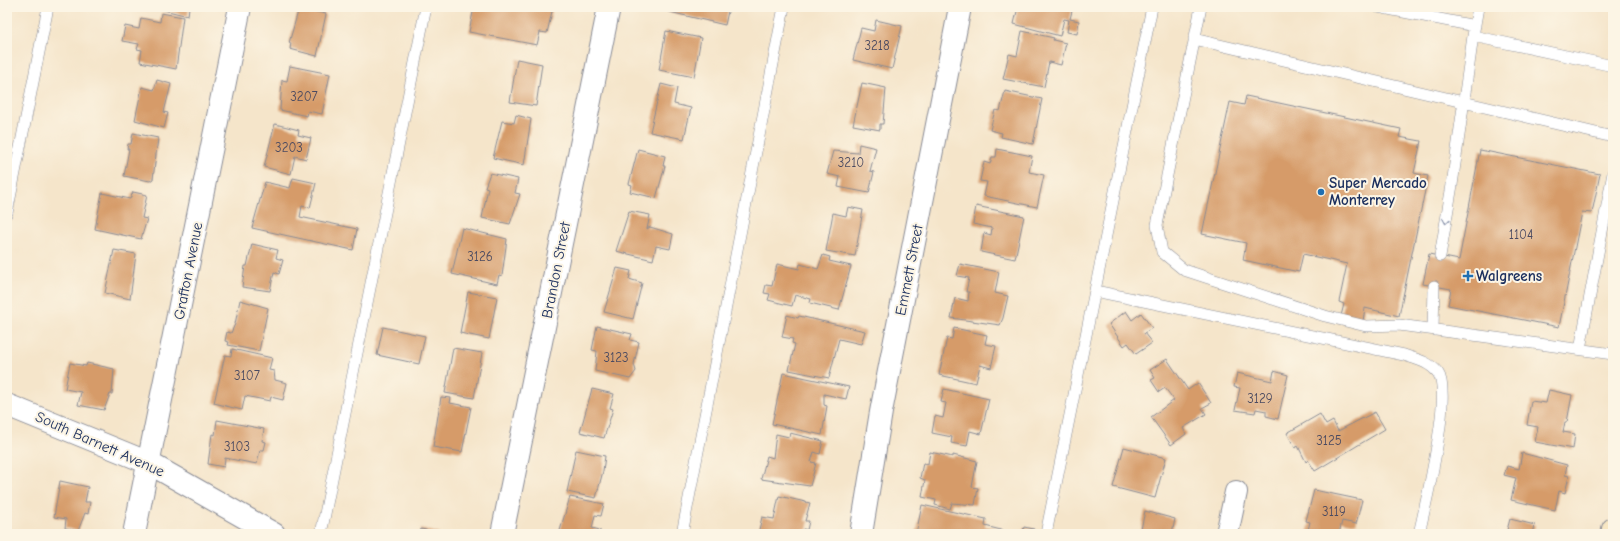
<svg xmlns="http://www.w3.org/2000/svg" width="1620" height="541" font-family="'Comic Neue',sans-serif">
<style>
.building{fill:#d69b69}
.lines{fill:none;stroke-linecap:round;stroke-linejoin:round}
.lane-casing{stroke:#888a94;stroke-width:12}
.street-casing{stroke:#888a94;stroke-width:24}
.secondary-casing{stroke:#888a94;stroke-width:24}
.lane{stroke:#fff;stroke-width:11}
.street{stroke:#fff;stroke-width:22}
.secondary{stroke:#f8e7c3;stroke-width:22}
.oneway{stroke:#8d97ae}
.poi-dot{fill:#1f6fb2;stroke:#fcf5e5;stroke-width:1.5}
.labels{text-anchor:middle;stroke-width:4;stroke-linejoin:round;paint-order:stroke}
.number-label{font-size:13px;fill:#4a4a61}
.poi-label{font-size:15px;font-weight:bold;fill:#1b2f5e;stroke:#fcf5e5;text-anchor:start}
.street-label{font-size:15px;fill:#1b2f5e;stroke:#fcf5e5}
</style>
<rect width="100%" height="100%" fill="#fcf5e5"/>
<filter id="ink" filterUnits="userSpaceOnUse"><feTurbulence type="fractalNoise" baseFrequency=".025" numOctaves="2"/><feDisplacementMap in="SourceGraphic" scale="8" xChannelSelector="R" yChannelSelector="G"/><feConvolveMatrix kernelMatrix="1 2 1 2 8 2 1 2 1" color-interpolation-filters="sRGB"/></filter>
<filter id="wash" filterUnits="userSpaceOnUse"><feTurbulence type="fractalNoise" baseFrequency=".012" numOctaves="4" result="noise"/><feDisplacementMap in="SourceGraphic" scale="16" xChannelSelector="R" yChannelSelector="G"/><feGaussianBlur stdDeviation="0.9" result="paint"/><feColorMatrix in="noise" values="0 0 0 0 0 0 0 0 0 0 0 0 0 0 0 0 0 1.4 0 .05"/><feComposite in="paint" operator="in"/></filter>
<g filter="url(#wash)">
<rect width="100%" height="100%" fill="#f5e5ca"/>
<g id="blocks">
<path class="building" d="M152,7H189L188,16Z
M474,7L489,10V7H553L547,33L540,32L537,45L469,32Z
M661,7H729L725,25L661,10Z
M1018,7H1073L1070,19L1079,21L1077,34L1067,32L1069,20L1064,19L1060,36L1014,24Z
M299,8L326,14L317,56L290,49L291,43H289Z
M161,13L183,17L176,69L140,62L142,50L137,49L139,44L122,41L125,26L139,29L141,18L160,22Z
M876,20L902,26L892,69L853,60L861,28L874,31Z
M666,31L701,38L694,77L659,70Z
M1022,31L1054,38L1053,40L1066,43L1061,65L1049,62L1044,87L1003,79L1009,54L1017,56Z
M517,59L542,64L536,106L510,102Z
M290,66L330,74L322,114L308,111L307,116L280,110L282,80L287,81Z
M157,80L171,84L164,112L168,113L164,128L135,120L142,87L154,90Z
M862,83L886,88L883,124H880V130L853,125Z
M661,84L677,88L674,104L691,108L684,139L650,132Z
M1005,91L1042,99L1033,144L1001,137L1002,133L990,130L995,110L1000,111Z
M1246,96L1401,129L1399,137L1421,141L1414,173L1428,176L1399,316L1365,308L1363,321L1341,316L1344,304L1339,302L1347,264L1303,254L1299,272L1243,260L1246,243L1202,234L1230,102L1244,105Z
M516,115L531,119L524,165L493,158L502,121L514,123Z
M275,124L299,130L298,135L311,138L306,159L295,156L291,174L264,167Z
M133,133L158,138L153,179L150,181L124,176L129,149H127L128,144H131Z
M859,144L876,148L870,171L874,172L869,193L838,187L840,177L827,174L833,151L858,153Z
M638,149L665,156L663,166H665L656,198L630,192L632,185L629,184Z
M997,149L1032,156L1029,172L1044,175L1037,207L984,196L987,182L980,181L984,162L990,164L992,157H996Z
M1480,150L1600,174L1592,213L1582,212L1559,327L1448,305L1451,289L1423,284L1429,254L1459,260Z
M490,173L518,179L515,193L520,194L510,224L482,218L488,188L485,187Z
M293,178L316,183L310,208L302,206L300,217L357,229L353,250L252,228L265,182L290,188Z
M133,192L147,195L142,218L147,219L141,239L95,229L102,193L130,199Z
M976,206L1024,216L1015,259L981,252L984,233L991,235L992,228L973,224Z
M848,207L863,210L855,256L826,251L833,213L846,216Z
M629,211L650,215L647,229L650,227L673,234L670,249L656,246L653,260L616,251Z
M462,228L507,239L502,276L499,275L497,284L452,274Z
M252,244L278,250L276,258L283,260L279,274L274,272L270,291L242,287L245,266H247Z
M114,250L136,254L130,299L105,293Z
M823,255L830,257L829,261L851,266L839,310L810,303L811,299L795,295L792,306L768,300L770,294L764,293L766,285L772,286L777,264L799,269L800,264L818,269Z
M960,264L999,272L995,293L1008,296L1003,318L1000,325L951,318L955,298L968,301L969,292H966L969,278L957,276Z
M617,268L631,271L629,279L642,283L633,319L604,312Z
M468,292L497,297L489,339L460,333Z
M240,300L268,308L259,351L228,345L229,342L225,341L227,332L231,333L235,324Z
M1126,311L1132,320L1141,313L1152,328L1144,333L1152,343L1136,354L1128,343L1124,346L1109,324Z
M787,315L798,318L799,316L865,331L861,344L839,339L829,378L789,370L795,344L792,343L793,339L782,337Z
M597,326L632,334L630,340L639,342L634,364L636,371L630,379L595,371L597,351L592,350Z
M383,327L425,336L419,364L377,355Z
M954,328L987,335L985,344L996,346L991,368L980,365L976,383L939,375L947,338L952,339Z
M453,348L482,353L474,398L445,393Z
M232,349L272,358L269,370L274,371L275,380L287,383L283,400L271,397L270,401L245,396L242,410L214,403L225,355L231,356Z
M1167,359L1188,390L1198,383L1211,403L1202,408L1206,414L1183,428L1186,434L1171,445L1151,417L1174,400L1165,388L1159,392L1151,380L1155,378L1150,370Z
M70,363L86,366L87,363L114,369L112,394H110L104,410L78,405L81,392L65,389Z
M1274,371L1288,375L1278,419L1266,416V411L1256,409L1255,413L1235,410L1240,388L1234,387L1237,373L1272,381Z
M783,373L849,387L846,399L824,394V405L827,406L822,435L772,424Z
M592,389L614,394L610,408L613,409L604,438L580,432Z
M944,389L989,399L981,434L970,431L967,446L951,443L952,437L932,433L935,416L943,418L946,403L941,402Z
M1549,390L1572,395L1567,422H1565L1563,432L1575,434L1573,449L1535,442L1538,427L1527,425L1531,401L1546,403Z
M441,397L451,398L450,403L471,407L462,452L433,447Z
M1375,412L1385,429L1315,471L1308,460L1306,462L1298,446L1295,448L1287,433L1320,414L1326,425L1333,421L1338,431Z
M217,420L264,429L262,441L266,442L264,450H260L257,464L225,458L224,467L208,464L212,434L215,435Z
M790,433L823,441L820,454L814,452L811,462L816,463L810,486L761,479L767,456L773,458L776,434L789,437Z
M1124,447L1166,458L1155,498L1113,487Z
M576,450L605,456L603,471L596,498L567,492Z
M930,452L953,457V455L977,461L972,487L978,488L975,505L952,503L950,509L935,505L936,500L922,497L925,480L920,478L923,463L928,464Z
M1522,453L1567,465L1565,475L1569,476L1565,493L1559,491L1555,510L1511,500L1516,478L1504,475L1507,466L1519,469Z
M60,481L88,487L85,502H90L88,514L85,513L78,531L65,528L66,519L54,517Z
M1314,490L1362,500L1356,524L1342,521L1339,534H1307L1310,522L1306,521Z
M779,496L810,503L805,521H809L807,530L803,529L802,534H758L762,517L774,519Z
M570,497L604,504L601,516L595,515L592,528L600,530V534H559Z
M922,505L986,519L985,526L1017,534H916Z
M1145,511L1175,519L1172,533L1140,534Z
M1510,519L1535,525L1533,534H1506Z
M1024,527L1034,529L1033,534H1022Z
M421,529L439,533V534H420Z"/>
</g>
</g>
<g filter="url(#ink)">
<use href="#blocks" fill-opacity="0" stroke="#888a94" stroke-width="1"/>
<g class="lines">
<defs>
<path id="lane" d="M1201,7L1157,225L1162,252L1184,270L1325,316L1366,326L1399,325L1613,354
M1378,7L1475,26
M1478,7L1473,36L1613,66
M1194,39L1613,137
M7,213L48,7
M1440,256L1452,185L1473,36
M1095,291L1404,355C1416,359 1430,362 1438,373C1453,393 1425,506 1419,534
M1433,329L1434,286
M1580,349L1613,173
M321,534L426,7
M682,534L784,7
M1046,534L1152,7"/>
<path id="street" d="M7,405L149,463L274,534
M134,534L240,7
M502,534L609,7
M861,534L881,412L960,7
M1227,534L1236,492"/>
<path id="secondary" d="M1612,534L1613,529"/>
</defs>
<use href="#lane" class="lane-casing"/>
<use href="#street" class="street-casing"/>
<use href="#secondary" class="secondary-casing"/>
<use href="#lane" class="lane"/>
<use href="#street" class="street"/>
<use href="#secondary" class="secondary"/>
</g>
<defs><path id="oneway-chevron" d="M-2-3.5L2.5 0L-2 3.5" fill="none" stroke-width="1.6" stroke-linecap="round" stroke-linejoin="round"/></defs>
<use class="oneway" href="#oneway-chevron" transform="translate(1446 221) rotate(99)"/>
</g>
<g class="poi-dot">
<circle cx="1321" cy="192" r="4"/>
<path d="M1466 270h4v4h4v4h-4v4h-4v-4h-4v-4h4z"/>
</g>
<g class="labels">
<g class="number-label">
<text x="877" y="50">3218</text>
<text x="304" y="101">3207</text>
<text x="289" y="152">3203</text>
<text x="851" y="167">3210</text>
<text x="1521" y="239">1104</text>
<text x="480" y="261">3126</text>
<text x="616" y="362">3123</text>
<text x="247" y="380">3107</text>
<text x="1260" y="403">3129</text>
<text x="1329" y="445">3125</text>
<text x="237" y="451">3103</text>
<text x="1334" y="516">3119</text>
</g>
<g class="poi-label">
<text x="1329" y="188">Super Mercado<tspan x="1329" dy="17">Monterrey</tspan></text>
<text x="1476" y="281">Walgreens</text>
</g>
<g class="street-label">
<text transform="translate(556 270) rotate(-79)" y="5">Brandon Street</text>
<text transform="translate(909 270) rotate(-79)" y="5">Emmett Street</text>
<text transform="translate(188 271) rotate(-79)" y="5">Grafton Avenue</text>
<text transform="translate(100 444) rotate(24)" y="5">South Barnett Avenue</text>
</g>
</g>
<rect width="1620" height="541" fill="none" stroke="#fcf5e5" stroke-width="24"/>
</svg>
